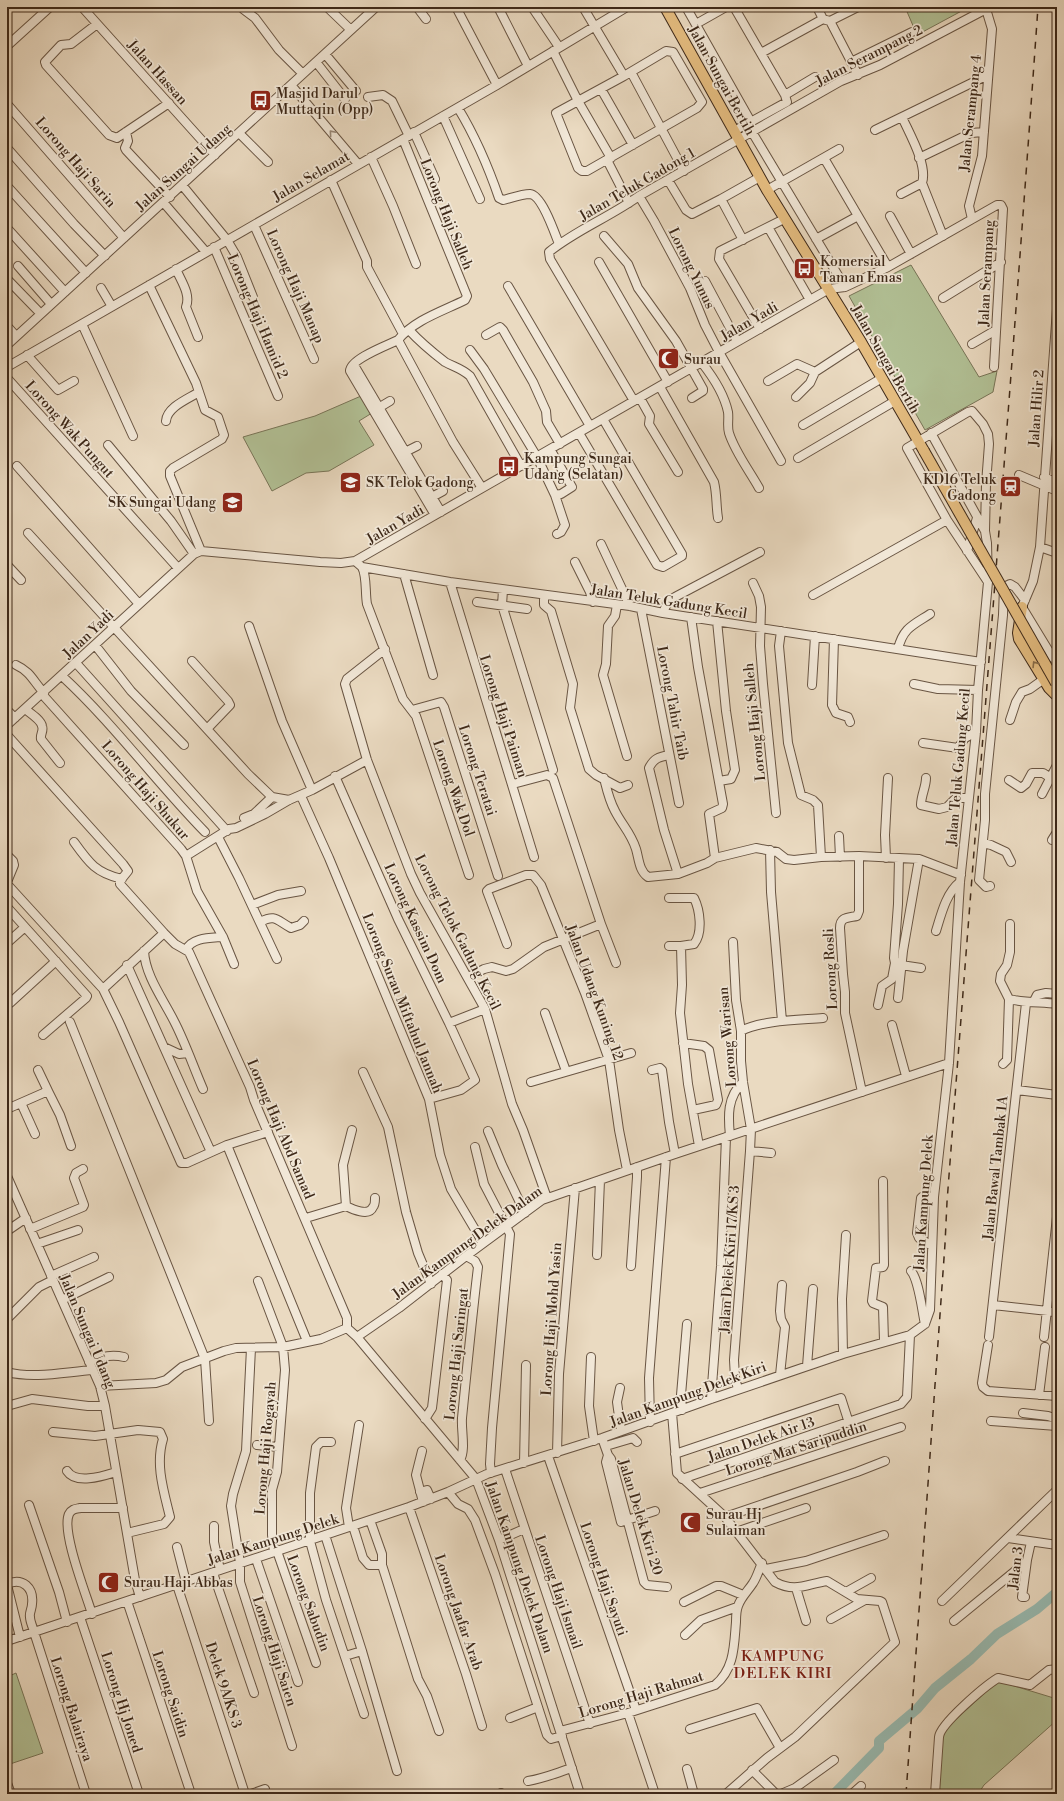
<svg xmlns="http://www.w3.org/2000/svg" width="1064" height="1801" font-family="'Libre Bodoni',serif">
<style>
.green{fill:#b2c196;stroke:#787558}
.lines{fill:none;stroke-linecap:round;stroke-linejoin:round}
.river{stroke:#98bbb2;stroke-width:10}
.minor-casing{stroke:#695543;stroke-width:10}
.major-casing{stroke:#3e2919;stroke-width:12}
.minor{stroke:#f1e7d7;stroke-width:8}
.major{stroke:#e5bd80;stroke-width:10}
.rail{stroke:#3e2919;stroke-width:1.5;stroke-dasharray:7 7;stroke-linecap:butt}
.major-bridge-casing{stroke:#3e2919;stroke-width:12;stroke-linecap:butt}
.major-bridge{stroke:#e5bd80;stroke-width:10}
.oneway{stroke:#988878}
.oneway2{stroke:#896c47}
.labels{text-anchor:middle;stroke-width:3.5;stroke-linejoin:round;paint-order:stroke}
.street-label{font-size:14px;fill:#3e2919;stroke:#f1e7d7}
.poi-label{font-size:14px;fill:#3e2919;stroke:#f1e7d7;text-anchor:start}
.neighbourhood-label{font-size:15px;letter-spacing:1px;fill:#7a1f14;stroke:#f1e7d7}
</style>
<rect width="100%" height="100%" fill="#eadac1"/>
<filter id="stains"><feTurbulence type="fractalNoise" baseFrequency=".005" numOctaves="4"/><feColorMatrix values="0 0 0 0 .2 0 0 0 0 .09 0 0 0 0 .02 0 0 0 .5 -.17"/></filter>
<radialGradient id="worn" r=".72"><stop offset=".6" stop-color="#630" stop-opacity="0"/><stop offset="1" stop-color="#630" stop-opacity=".3"/></radialGradient>
<path class="green" d="M905,7H969L917,35Z
M911,265L979,377L997,371L993,392L925,430L849,296Z
M361,396L372,413L359,421L374,445L329,471L306,473L272,491L243,437L315,416Z
M16,1673L43,1753L7,1765V1677Z
M998,1681L1057,1699V1720L984,1785L978,1794H938L942,1732Z"/>
<g class="lines">
<path class="river" d="M834,1794L879,1748V1741L917,1709L935,1688L971,1659L997,1634L1037,1609L1057,1592"/>
<defs>
<path id="minor" d="M82,7L215,155
M327,7L351,30
M417,7L426,19
M456,7L497,85
M498,7L528,66
M532,7L559,47
M583,7L624,76
M686,7L751,122
M817,7L823,19
M243,9L255,18L279,50L303,74
M826,20L830,21L858,7
M830,21L858,75
M97,24L71,44L61,45L45,62L46,65L109,135L117,138L169,103
M696,24L726,7
M7,46L50,7
M553,51L578,101L611,158
M666,51L673,52L702,102L697,108L587,171H582L578,168L556,113L624,76Z
M761,53L823,19
M325,54L356,91
M316,62L345,99
M851,62L912,32
M631,72L684,171
M291,85L358,164
M601,89L633,145
M785,95L815,77
M368,97L383,95L392,101L409,136
M7,104L124,238
M458,108C475,136 488,166 499,198L503,200C511,198 522,194 530,194C542,195 555,234 559,244
M443,116L480,199
M902,117C909,133 928,165 922,183L943,236
M875,130L988,75
M734,131L787,102L785,95L734,7
M126,132L128,141L125,148L126,150L170,197
M414,132L435,179
M752,132L845,287
M239,133L268,162
M403,139L467,296L465,300C443,311 414,320 398,340L453,442L482,488
M7,148L74,224L105,256
M371,157L393,206L416,264
M824,158L888,267
M919,158L971,133L984,132
M607,160L629,203
M331,180L367,261V267L403,334
M668,180L686,210L692,214L721,199L760,177
M182,185L227,240L237,257L253,297
M7,186L86,273
M767,190L839,149
M901,194L922,183
M639,196L654,221L690,288L705,325L719,352L781,461
M721,199L743,240
M163,202L206,252
M890,216L911,254
M972,219L969,206L982,156L992,29L986,9
M254,225L314,359
M768,227L810,300
M7,228L65,292
M604,236L628,264L638,288L676,341L703,389V391L692,398
M816,239L858,216
M214,247L278,396
M599,262L668,382
M18,266L51,304
M176,269C181,281 191,294 186,307L198,337
M7,279L41,314
M705,281L737,341
M149,285L196,383L205,410L218,417L224,435L222,439L173,468L170,471V476L201,551
M508,286L590,426
M101,288L111,305
M943,298L1001,262
M1057,309L1040,547L1033,581L1022,607L1053,658L1057,659
M82,324L133,436
M7,326L16,336
M760,329L719,259L720,251L784,219
M409,330C420,342 432,352 445,362C454,367 461,368 470,376L521,466
M486,335L500,327L503,330L533,382L546,411L547,422L560,444
M398,340C388,345 350,359 350,371L435,515
M972,344L996,330
M7,345L376,7
M470,350L484,369L537,457L555,495L561,494L572,487L550,449
M27,355L58,390L74,381
M702,363C713,377 724,393 728,412C729,419 727,427 729,433C735,452 749,470 759,488
M354,365L441,512
M7,367L497,85L627,7
M7,378L178,568
M768,381L797,364L815,372
M660,387L714,482C717,494 716,506 718,518
M796,397L810,383L815,372L861,342
M640,398L650,416L649,424L678,472
M634,401L550,259L549,252C576,230 610,217 639,196L841,81L880,65L990,7
M380,407L390,401
M166,421C167,407 188,399 199,392
M803,425L882,378
M579,433L657,565L663,567L682,556V554L603,419
M108,445L171,521L194,554
M405,452L417,446
M798,458L895,401
M17,466L139,604
M1019,475L1057,491
M1044,477L1057,483
M555,495L565,525L561,532L557,534
M432,497L443,491
M985,531L986,484L989,444L988,434L983,424L972,411L968,412L907,448L947,520L988,582
M28,533L248,774L272,797L289,800
M601,544L630,606
M1040,547L1057,553
M967,551L977,518
M355,561L362,567L450,582L630,606L663,613L981,662
M575,562L590,592L593,602
M7,565L21,580
M362,567C367,576 365,593 367,604L403,699L416,716L469,875
M404,574L433,675
M450,582L534,857
M753,583L759,596L761,607L760,646L763,684L776,813
M503,590L502,605L553,770
M544,595V605L551,611L573,684L570,708L589,769L596,775L620,788L628,785
M813,595L947,520
M477,602L527,609
M617,605L615,616L608,626L606,664L603,675L627,756
M641,609L679,803
M663,613L668,601L675,597L760,552
M691,617L698,667L723,804L722,808L709,814L715,858
M717,621L726,711L735,770L731,779L719,781
M249,626L282,721L312,790
M781,631L779,646L788,743L801,795L813,800L818,805L821,857
M834,639L832,705L836,713L848,717L850,722
M95,645L131,691L184,745
M385,649L347,679L345,684L367,760L411,874L420,893L485,1009L512,1104L523,1130L547,1198
M898,649C903,628 913,625 930,614
M192,661L228,701L230,705L207,729
M76,663L227,831
M16,665C31,672 33,681 44,693
M62,676C114,724 156,782 205,832
M914,684L938,689L978,690
M812,685L815,636
M42,694L181,849L186,856L197,891L223,937L234,964
M25,709C30,713 41,720 42,726C44,731 40,734 41,739L60,763
M7,710L15,718
M412,710L441,702L444,707L498,876
M1010,720L1016,702L1022,692L1030,689L1044,679
M7,725L194,554L201,551L320,562L341,563L355,561L829,289L845,287L888,267L997,205H1001L1003,209L994,367
M7,735L123,864L128,871L120,881V884L164,933L175,944L189,952L250,1087L254,1100L347,1318V1328
M923,743L958,748L965,738L976,732
M669,755C659,757 654,758 649,768L664,830L678,874
M335,776L398,919L449,1023L475,1080L461,1090L429,1099
M604,778C607,790 609,800 615,811C622,825 631,833 636,849C639,859 639,871 648,877L678,874L707,863L715,858L756,848L777,852L786,859L794,860L821,857L859,856L919,859L961,875
M926,778C926,787 921,795 921,805L939,809L947,807L956,798H968
M1009,780L1021,788L1026,784L1032,773H1043L1051,778
M1042,794L1057,765
M301,796L329,858L429,1099L440,1155L451,1189L483,1243
M244,818L254,814L272,797
M839,836L840,857
M218,837L239,878L277,959
M1052,840L1057,832
M74,842C89,863 96,873 122,879
M983,843L991,845L1006,852L1011,862
M770,850L771,892L782,1021
M7,855L13,861L14,865L7,882
M186,856L229,829L236,828L265,814L289,800L312,790L367,760
M859,856V911L857,916C847,918 840,917 840,928L843,974L845,992V1013L862,1092
M886,858L885,835L888,778
M7,884L103,989L119,1022L181,1163H187L227,1145L268,1132
M990,886L986,887L979,880L985,820V794L1003,615L1004,587L1010,584L1015,587L1025,600
M669,898H694C700,910 703,933 694,944L681,946L682,985L680,1013L688,1084L699,1146
M252,905L278,895L301,891
M7,907L87,996L86,998L43,1035
M260,922C276,914 276,920 291,928L300,925L304,921
M601,924L616,963
M936,931C941,915 946,893 960,882
M733,942L736,1000L741,1031V1061L743,1082L751,1129L750,1151
M7,943L25,927
M507,944L487,891L489,889L526,875H533L541,885L585,993L609,1060L619,1130L627,1170
M669,946H681
M186,950C192,937 211,938 223,937
M144,951C145,975 163,999 174,1021C185,1042 193,1066 203,1089
M127,965L211,1152
M901,965L921,968
M468,977L484,969L492,967L506,971L513,969L544,947L601,924L553,778L547,775L513,784
M103,989L164,933
M898,998L903,951L919,859
M1009,999C1025,1003 1040,1002 1057,1004
M1034,1001L1037,995L1046,993L1057,994
M10,1003L56,961
M878,1005L882,986L892,979L895,963L894,958L898,904L899,858
M545,1013L566,1071
M70,1022L205,1359L209,1421
M449,1023L485,1009
M892,1025L906,1076
M741,1031C762,1020 800,1020 823,1018
M683,1043L704,1046L709,1050L718,1100L716,1105L693,1110
M164,1047L179,1054L188,1053
M1003,1064L1007,1060L1009,999L1000,981L1001,974L1007,965L1010,952V924
M38,1070L48,1091
M652,1070L660,1068L662,1070L669,1122L675,1154
M363,1072L388,1127L406,1212L418,1253L431,1284
M531,1082L631,1053
M1017,1090L1057,1095
M21,1103L35,1134
M7,1109L48,1091L60,1115L71,1146
M488,1131L502,1165L525,1213
M730,1136C728,1116 727,1097 743,1082
M227,1145L307,1341
M475,1147L484,1184L510,1234L492,1428L490,1464L491,1473
M7,1176L100,1386L105,1406L135,1580L140,1597
M883,1181L884,1265L883,1267L876,1268L872,1301L873,1303L883,1307L884,1341
M346,1206C352,1209 369,1217 373,1207C375,1205 375,1200 375,1198
M306,1218L346,1206L343,1165L352,1130
M30,1229L83,1207L84,1205L74,1178L76,1173L83,1169
M7,1231L26,1218
M37,1244L78,1230
M932,1246L919,1238L917,1233L921,1198L922,1197H934
M597,1255L600,1180
M631,1266L637,1177V1167
M911,1271C919,1280 922,1311 925,1324
M51,1276L94,1257
M258,1281L283,1347L285,1370L277,1472L272,1490V1535L274,1552
M62,1300L109,1277
M993,1305L1057,1312
M7,1319L39,1287L53,1280
M347,1328L357,1337L476,1479L499,1540L580,1794
M357,1337L399,1308L466,1256L542,1200L675,1154L949,1063
M989,1337L1026,1003
M1044,1337L1057,1217
M988,1345L982,1383L983,1387L988,1391L1057,1396
M251,1348L246,1451L233,1494L231,1506L240,1563V1582L292,1746
M843,1354L842,1299L846,1235
M591,1357L589,1406L594,1441
M89,1362C101,1356 111,1354 124,1357
M807,1366L813,1289
M7,1372C34,1379 65,1372 93,1370
M780,1375L785,1327L781,1319L780,1311L782,1285
M100,1386L156,1383L166,1380L182,1367L224,1351L236,1348L283,1347L321,1339L347,1328
M620,1388L617,1402L621,1431
M738,1389L735,1378L734,1360L750,1151L771,1153
M1039,1395L1045,1347
M711,1399L721,1266L726,1137
M7,1406L32,1399L88,1406H105
M682,1410L681,1395L687,1324
M672,1413L677,1473L725,1517L775,1582C795,1593 807,1584 827,1581L857,1599L880,1601L882,1602L895,1642L795,1737L767,1758L726,1794
M1023,1413L1048,1416L1057,1419
M425,1419L432,1408L447,1280L442,1274
M991,1421L1057,1426
M650,1422L649,1378L666,1157
M53,1432L95,1436L138,1430L160,1432L163,1439C155,1465 164,1492 170,1517L164,1524L127,1533
M602,1438L608,1455L611,1459L644,1582L647,1585L667,1587
M331,1442H321L316,1447L310,1493V1541L326,1600L364,1714
M257,1445L278,1447
M606,1446L633,1438L637,1442
M422,1451L416,1475L423,1502
M557,1453L559,1374L575,1188
M675,1454L841,1398L849,1423
M608,1455L606,1462L621,1522L655,1511
M548,1456L636,1710
M460,1460C466,1449 461,1431 462,1418C467,1368 472,1317 478,1267L475,1261L466,1256
M524,1463L526,1365
M505,1469L590,1724
M67,1471C76,1485 103,1476 116,1472
M682,1479L901,1404L907,1397L910,1335
M420,1492L427,1490L431,1499
M448,1492L458,1504L468,1509L475,1520L495,1574L547,1735L551,1739L562,1736
M700,1493L901,1427
M29,1505L59,1592L67,1622
M409,1507L466,1674L482,1726
M725,1517L857,1472L885,1461
M370,1520L382,1554V1565L418,1679L427,1696L439,1731
M214,1526V1542L220,1570
M353,1526L363,1558L369,1565H382
M349,1527L346,1508L359,1425
M736,1532L806,1508
M325,1535L362,1651L397,1771
M1008,1538L1057,1545
M499,1540L524,1529
M177,1547L186,1582
M277,1551L316,1663
M256,1559L298,1682
M766,1569L806,1561L884,1535
M213,1573L254,1693
M7,1584C23,1577 34,1588 32,1604C32,1609 29,1613 30,1617C30,1622 33,1627 34,1632L86,1794
M7,1585L20,1637
M177,1585L245,1794
M796,1588L806,1621
M846,1592L871,1578
M1025,1597H1022L1027,1560L1031,1542
M127,1601L191,1794
M942,1601L1057,1490
M684,1602L716,1586H721L743,1595
M92,1614C86,1594 61,1531 69,1514C72,1509 75,1509 80,1508H123
M80,1617L139,1794
M831,1619L865,1600
M954,1621L1026,1562
M685,1635L701,1620L737,1607
M7,1641L409,1507L448,1492L487,1474L602,1438L711,1399L843,1354L910,1335L925,1324L930,1310L934,1197L949,1063L960,882L976,732L978,690L988,582L987,543L985,531L931,433
M345,1656L362,1651
M628,1713L655,1794
M510,1718L538,1707
M690,1729L757,1708L780,1748
M560,1731L628,1713L715,1685C735,1669 734,1644 736,1622C736,1617 736,1611 738,1606C741,1597 748,1591 753,1583C757,1577 759,1569 762,1563
M687,1769L694,1794
M752,1770L776,1794
M528,1781C545,1778 556,1773 572,1768
M7,1783L11,1794
M501,1793V1794
M251,1794L265,1789
M781,1794L795,1788L834,1760
M852,1794L861,1786
M935,1794L939,1737C940,1724 985,1686 998,1678L1030,1685L1049,1670L1057,1669"/>
<path id="major" d="M665,7L767,190L861,342L924,451
M1022,607L1018,633L1019,639L1049,688L1057,696"/>
</defs>
<use href="#minor" class="minor-casing"/>
<use href="#major" class="major-casing"/>
<use href="#minor" class="minor"/>
<use href="#major" class="major"/>
<path class="rail" d="M906,1794L945,1244L947,1202C977,804 1010,406 1038,7"/>
<defs>
<path id="major-bridge" d="M924,451L1056,683"/>
</defs>
<use href="#major-bridge" class="major-bridge-casing"/>
<use href="#major-bridge" class="major-bridge"/>
</g>
<defs><path id="oneway-chevron" d="M-2-3.5L2.5 0L-2 3.5" fill="none" stroke-width="1.6" stroke-linecap="round" stroke-linejoin="round"/></defs>
<use class="oneway" href="#oneway-chevron" transform="translate(332 133) rotate(-131)"/>
<use class="oneway2" href="#oneway-chevron" transform="translate(1035 664) rotate(-122)"/>
<defs>
<symbol id="bus-square" viewBox="-11 -11 22 22"><rect x="-9" y="-9" width="18" height="18" rx="4" fill="#8f2418" stroke="#f1e7d7"/><path d="M-5-6H5V4H4V6H2V4H-2V6H-4V4H-5ZM-3.5-4V0h7V-4ZM-3.5 1.2v1.5H-2V1.2ZM2 1.2v1.5H3.5V1.2Z" fill="#fff"/></symbol>
<symbol id="mosque-square" viewBox="-11 -11 22 22"><rect x="-9" y="-9" width="18" height="18" rx="4" fill="#8f2418" stroke="#f1e7d7"/><path d="M3.5-4.9A6 6 0 1 0 3.5 4.9A5 5 0 1 1 3.5-4.9Z" fill="#fff"/></symbol>
<symbol id="school-square" viewBox="-11 -11 22 22"><rect x="-9" y="-9" width="18" height="18" rx="4" fill="#8f2418" stroke="#f1e7d7"/><path d="M0-5L7-2L0 1L-7-2ZM-4 1L0 2.5L4 1V4Q0 6-4 4Z" fill="#fff"/></symbol>
<symbol id="station-square" viewBox="-11 -11 22 22"><rect x="-9" y="-9" width="18" height="18" rx="4" fill="#8f2418" stroke="#f1e7d7"/><path d="M-3-6H3Q5-6 5-4V2Q5 4 3 4L4.5 6H3L1.5 4h-3L-3 6H-4.5L-3 4Q-5 4-5 2V-4Q-5-6-3-6ZM-3.5-4v3h7v-3ZM-3.5 1v1.5H-2V1ZM2 1v1.5H3.5V1Z" fill="#fff"/></symbol>
</defs>
<g fill-rule="evenodd">
<use href="#bus-square" x="248" y="88" width="25" height="25"/>
<use href="#bus-square" x="792" y="256" width="25" height="25"/>
<use href="#mosque-square" x="656" y="346" width="25" height="25"/>
<use href="#bus-square" x="496" y="454" width="25" height="25"/>
<use href="#school-square" x="338" y="470" width="25" height="25"/>
<use href="#station-square" x="998" y="474" width="25" height="25"/>
<use href="#school-square" x="220" y="490" width="25" height="25"/>
<use href="#mosque-square" x="678" y="1510" width="25" height="25"/>
<use href="#mosque-square" x="96" y="1570" width="25" height="25"/>
</g>
<g class="labels">
<g class="street-label">
<text transform="translate(869 55) rotate(-27)" y="5">Jalan Serampang 2</text>
<text transform="translate(158 72) rotate(48)" y="5">Jalan Hassan</text>
<text transform="translate(722 80) rotate(61)" y="5">Jalan Sungai Bertih</text>
<text transform="translate(970 113) rotate(-84)" y="5">Jalan Serampang 4</text>
<text transform="translate(76 162) rotate(49)" y="5">Lorong Haji Sarin</text>
<text transform="translate(183 167) rotate(-42)" y="5">Jalan Sungai Udang</text>
<text transform="translate(311 176) rotate(-30)" y="5">Jalan Selamat</text>
<text transform="translate(637 184) rotate(-30)" y="5">Jalan Teluk Gadong 1</text>
<text transform="translate(447 214) rotate(68)" y="5">Lorong Haji Salleh</text>
<text transform="translate(692 268) rotate(64)" y="5">Lorong Yunus</text>
<text transform="translate(986 273) rotate(-87)" y="5">Jalan Serampang</text>
<text transform="translate(296 286) rotate(66)" y="5">Lorong Haji Manap</text>
<text transform="translate(258 316) rotate(67)" y="5">Lorong Haji Hamid 2</text>
<text transform="translate(749 321) rotate(-30)" y="5">Jalan Yadi</text>
<text transform="translate(886 359) rotate(60)" y="5">Jalan Sungai Bertih</text>
<text transform="translate(1036 408) rotate(-86)" y="5">Jalan Hilir 2</text>
<text transform="translate(70 429) rotate(48)" y="5">Lorong Wak Pungut</text>
<text transform="translate(395 524) rotate(-30)" y="5">Jalan Yadi</text>
<text transform="translate(669 601) rotate(9)" y="5">Jalan Teluk Gadung Kecil</text>
<text transform="translate(88 634) rotate(-43)" y="5">Jalan Yadi</text>
<text transform="translate(673 703) rotate(79)" y="5">Lorong Tahir Taib</text>
<text transform="translate(504 716) rotate(72)" y="5">Lorong Haji Paiman</text>
<text transform="translate(754 722) rotate(-96)" y="5">Lorong Haji Salleh</text>
<text transform="translate(958 767) rotate(-85)" y="5">Jalan Teluk Gadung Kecil</text>
<text transform="translate(478 770) rotate(72)" y="5">Lorong Teratai</text>
<text transform="translate(454 788) rotate(71)" y="5">Lorong Wak Dol</text>
<text transform="translate(146 790) rotate(49)" y="5">Lorong Haji Shukur</text>
<text transform="translate(416 923) rotate(65)" y="5">Lorong Kassim Dom</text>
<text transform="translate(458 932) rotate(63)" y="5">Lorong Telok Gadung Kecil</text>
<text transform="translate(830 969) rotate(-93)" y="5">Lorong Rosli</text>
<text transform="translate(595 992) rotate(70)" y="5">Jalan Udang Kuning 12</text>
<text transform="translate(403 1003) rotate(68)" y="5">Lorong Surau Miftahul Jannah</text>
<text transform="translate(727 1037) rotate(-95)" y="5">Lorong Warisan</text>
<text transform="translate(281 1129) rotate(67)" y="5">Lorong Haji Abd Samad</text>
<text transform="translate(995 1168) rotate(-84)" y="5">Jalan Bawal Tambak 1A</text>
<text transform="translate(923 1203) rotate(-86)" y="5">Jalan Kampung Delek</text>
<text transform="translate(467 1242) rotate(-36)" y="5">Jalan Kampung Delek Dalam</text>
<text transform="translate(729 1259) rotate(-86)" y="5">Jalan Delek Kiri 17/KS 3</text>
<text transform="translate(551 1319) rotate(-86)" y="5">Lorong Haji Mohd Yasin</text>
<text transform="translate(88 1331) rotate(67)" y="5">Jalan Sungai Udang</text>
<text transform="translate(456 1354) rotate(-84)" y="5">Lorong Haji Saringat</text>
<text transform="translate(688 1394) rotate(-20)" y="5">Jalan Kampung Delek Kiri</text>
<text transform="translate(761 1439) rotate(-19)" y="5">Jalan Delek Air 13</text>
<text transform="translate(265 1448) rotate(-85)" y="5">Lorong Haji Rogayah</text>
<text transform="translate(796 1448) rotate(-18)" y="5">Lorong Mat Saripuddin</text>
<text transform="translate(641 1517) rotate(73)" y="5">Jalan Delek Kiri 20</text>
<text transform="translate(273 1539) rotate(-18)" y="5">Jalan Kampung Delek</text>
<text transform="translate(520 1567) rotate(71)" y="5">Jalan Kampung Delek Dalam</text>
<text transform="translate(1015 1568) rotate(-83)" y="5">Jalan 3</text>
<text transform="translate(604 1579) rotate(71)" y="5">Lorong Haji Sayuti</text>
<text transform="translate(559 1592) rotate(71)" y="5">Lorong Haji Ismail</text>
<text transform="translate(309 1603) rotate(70)" y="5">Lorong Sabudin</text>
<text transform="translate(459 1612) rotate(71)" y="5">Lorong Jaafar Arab</text>
<text transform="translate(275 1651) rotate(72)" y="5">Lorong Haji Saien</text>
<text transform="translate(224 1685) rotate(72)" y="5">Delek 9A/KS 3</text>
<text transform="translate(171 1694) rotate(72)" y="5">Lorong Saidin</text>
<text transform="translate(641 1694) rotate(-17)" y="5">Lorong Haji Rahmat</text>
<text transform="translate(122 1702) rotate(72)" y="5">Lorong Hj Joned</text>
<text transform="translate(72 1709) rotate(72)" y="5">Lorong Balairaya</text>
</g>
<g class="poi-label">
<text x="276" y="98">Masjid Darul<tspan x="276" dy="16">Muttaqin (Opp)</tspan></text>
<text x="820" y="266">Komersial<tspan x="820" dy="16">Taman Emas</tspan></text>
<text x="684" y="364">Surau</text>
<text x="524" y="463">Kampung Sungai<tspan x="524" dy="16">Udang (Selatan)</tspan></text>
<text x="996" y="484" text-anchor="end">KD16 Teluk<tspan x="996" dy="16">Gadong</tspan></text>
<text x="366" y="487">SK Telok Gadong</text>
<text x="216" y="507" text-anchor="end">SK Sungai Udang</text>
<text x="706" y="1519">Surau Hj<tspan x="706" dy="16">Sulaiman</tspan></text>
<text x="124" y="1587">Surau Haji Abbas</text>
</g>
<g class="neighbourhood-label">
<text x="783" y="1661">KAMPUNG<tspan x="783" dy="17">DELEK KIRI</tspan></text>
</g>
</g>
<rect width="1064" height="1801" fill="none" stroke="#eadac1" stroke-width="24"/>
<rect x="8" y="8" width="1048" height="1785" fill="none" stroke="#3e2919" stroke-width="2"/>
<rect x="12" y="12" width="1040" height="1777" fill="none" stroke="#3e2919"/>
<rect width="100%" height="100%" filter="url(#stains)"/>
<rect width="100%" height="100%" fill="url(#worn)"/>
</svg>
